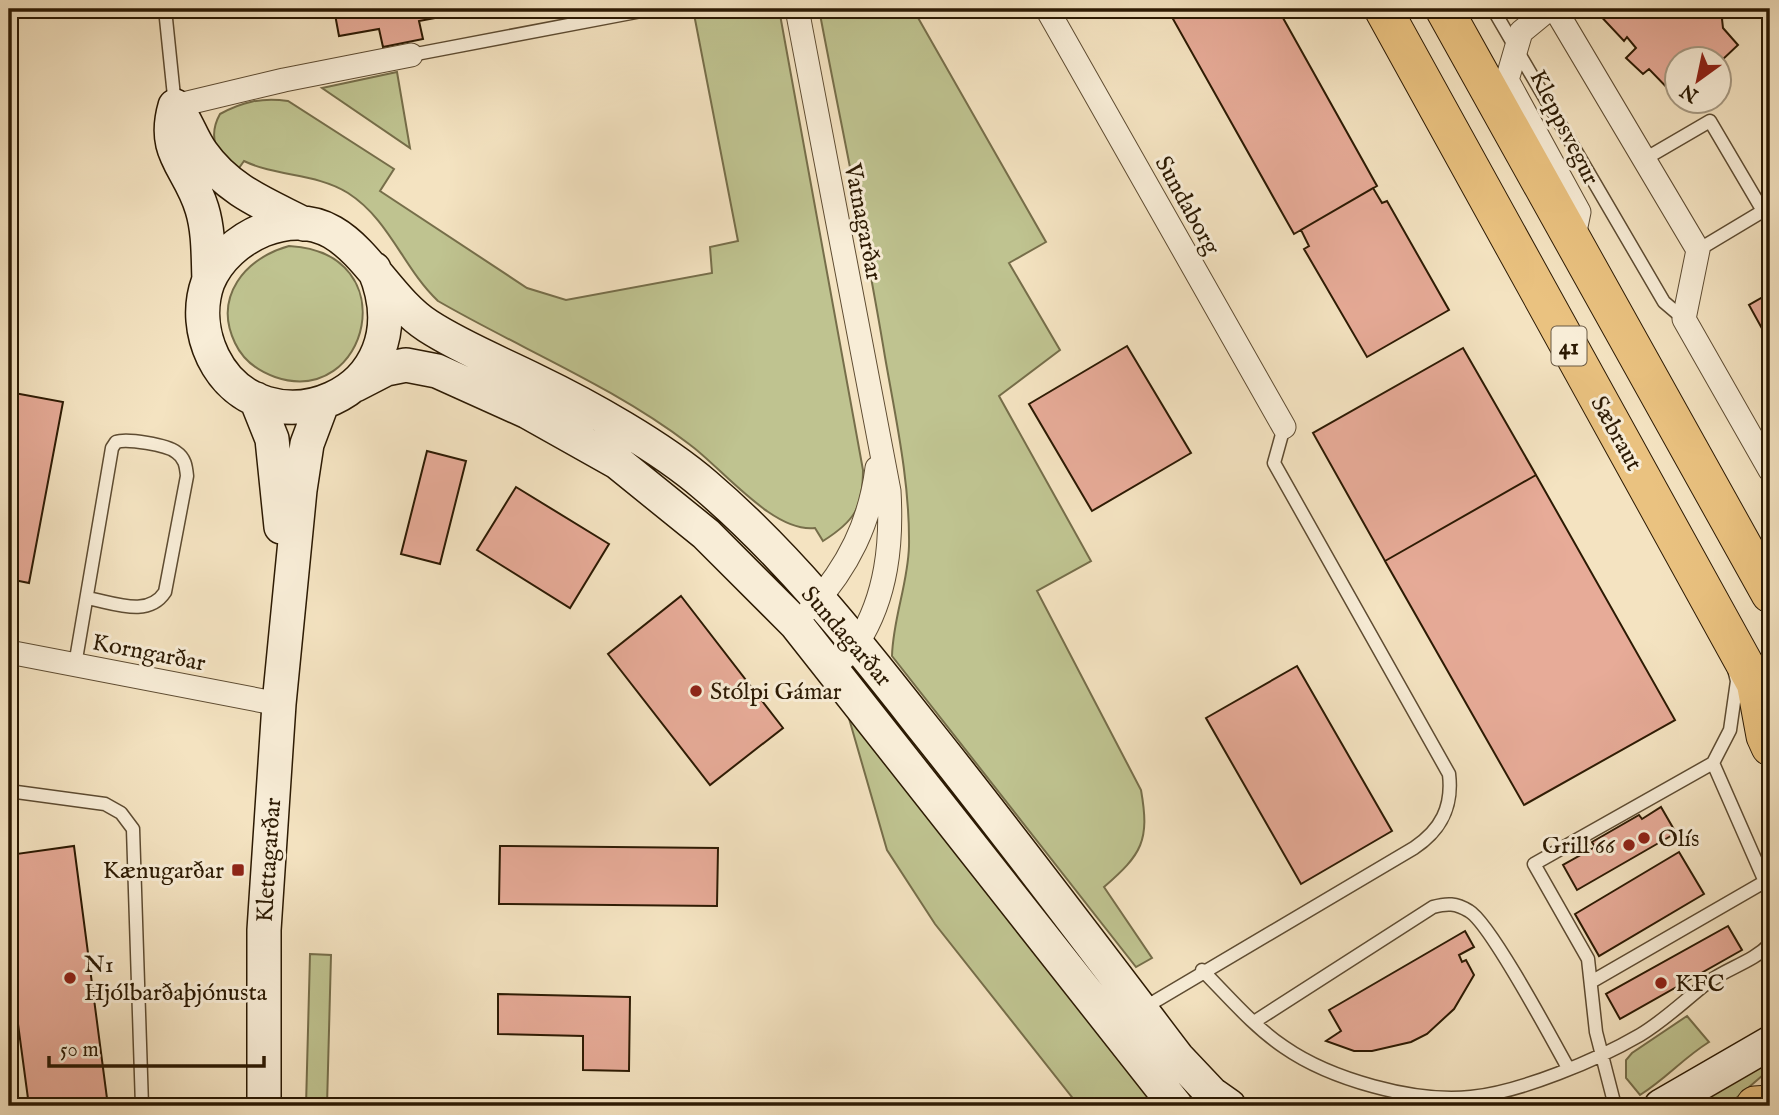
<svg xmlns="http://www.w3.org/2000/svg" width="1779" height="1115" font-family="'IM FELL English',serif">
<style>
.green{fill:#bfc390;stroke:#766e4a;stroke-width:2}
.building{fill:#e7ab98;stroke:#2c1a03;stroke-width:2}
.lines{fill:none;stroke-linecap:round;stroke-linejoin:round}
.service-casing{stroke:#5e4c32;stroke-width:15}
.minor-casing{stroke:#5e4c32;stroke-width:25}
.secondary-casing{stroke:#2c1a03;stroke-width:36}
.primary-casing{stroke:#2c1a03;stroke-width:39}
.service{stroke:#f8edd7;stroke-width:12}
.minor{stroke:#f8edd7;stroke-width:23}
.secondary{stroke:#f8edd7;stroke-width:33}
.primary{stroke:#eac280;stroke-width:37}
.poi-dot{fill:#8f2418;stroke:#f8edd7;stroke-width:2.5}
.labels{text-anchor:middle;stroke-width:6;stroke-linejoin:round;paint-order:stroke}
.shield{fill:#f8edd7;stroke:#695943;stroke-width:2}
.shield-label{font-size:23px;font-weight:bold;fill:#2c1a03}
.street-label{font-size:24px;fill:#2c1a03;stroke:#f8edd7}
.poi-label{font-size:24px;fill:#2c1a03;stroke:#f8edd7;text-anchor:start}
</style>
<rect width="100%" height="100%" fill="#f4e3c1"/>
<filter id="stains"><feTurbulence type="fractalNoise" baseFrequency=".00286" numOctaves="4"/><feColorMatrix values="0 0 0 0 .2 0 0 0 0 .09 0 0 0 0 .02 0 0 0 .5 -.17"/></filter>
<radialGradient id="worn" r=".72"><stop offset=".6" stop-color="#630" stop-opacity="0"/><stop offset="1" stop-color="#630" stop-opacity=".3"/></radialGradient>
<path class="green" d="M693,9H779L863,470C863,507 855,521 823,541L815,528C773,533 722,468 689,444C613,386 521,349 438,301C403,268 390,220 348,193C316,173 277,177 244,161L234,175C219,155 206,139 220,114C242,102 262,97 288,101L394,169L380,191L527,288L566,300L712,273L710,247L738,241Z
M819,9H913L1046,242L1009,263L1060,350L999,396L1091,561L1037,591L1141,790C1150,841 1142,854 1104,887L1152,958L1136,967L892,656C893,618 908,584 909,546C910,483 896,420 885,357C866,241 841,125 819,9Z
M397,72L410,148L322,88Z
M289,246C407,252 369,409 275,377C258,371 243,360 235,343C213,297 245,258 289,246Z
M848,715L1160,1106H1079L935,924L887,850Z
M310,954L331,955L327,1106H306Z
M1687,1016L1709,1042C1682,1059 1667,1078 1640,1095L1626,1078V1060L1632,1053Z
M1770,1061V1069L1727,1106H1690Z"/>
<path class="building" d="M334,9H483L419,21L423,39L383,47L379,29L339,36Z
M1175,9H1278L1377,186L1294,234L1173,19L1179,16Z
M1594,9H1735L1722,19L1723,28L1738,45L1720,62V60H1678V99L1649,69L1643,74L1626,58L1636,48L1627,37L1624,41Z
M1373,188L1382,203L1387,201L1449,310L1367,357L1304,249L1309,246L1301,230Z
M1770,293V343L1749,305Z
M1127,346L1191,453L1092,511L1029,404Z
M1463,348L1536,475L1385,561L1313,433Z
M9,392L63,402L29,583L9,579Z
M427,451L466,461L440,564L401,554Z
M1536,475L1675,720L1524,805L1385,561Z
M516,487L609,544L570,608L477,550Z
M681,596L783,728L710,785L608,654Z
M1297,666L1392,831L1301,884L1206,718Z
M1661,807L1676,833L1577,890L1563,865L1595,847L1592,842L1639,815L1642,819Z
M74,846L108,1106H29L9,957V855Z
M500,846L718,848L717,906L499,904Z
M1679,852L1704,894L1599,956L1575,914Z
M1728,926L1742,950L1620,1019L1606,994Z
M1465,931L1474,947L1459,955L1462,962L1466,960L1474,975L1454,1009L1427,1034L1411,1042L1372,1051H1354L1326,1041L1341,1031L1329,1010Z
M498,994L630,997L629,1071L583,1070V1036L498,1034Z"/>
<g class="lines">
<defs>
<path id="service" d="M165,9L175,106
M1493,9L1664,302L1684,319
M411,55L652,9
M1643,160L1710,121L1763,211L1698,250
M75,665L112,448L116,442C127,438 167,445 176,452C185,458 186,466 187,476L165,592C148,618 115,603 87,598
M1713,763L1770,893
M9,791L105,804L121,813L133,829L142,1106
M1202,970C1228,996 1253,1026 1284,1047C1330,1079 1414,1103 1471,1097C1521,1092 1597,1060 1640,1035C1665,1020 1685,1000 1707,983C1727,968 1753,962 1770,944
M1591,982L1766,881
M1142,1009L1414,848C1441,830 1453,807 1449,774L1274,463L1284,427
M1254,1022L1433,907C1447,903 1456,903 1469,911C1490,923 1552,1039 1568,1068
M1615,1106L1596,1032L1588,959L1534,864L1713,763L1730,730L1737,681L1735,673"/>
<path id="minor" d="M797,9L889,491C892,543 887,596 858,642C852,652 840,661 831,669
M1047,9L1284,427
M1549,9L1521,32L1507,80L1579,212L1573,241
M1555,9L1698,250L1684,319L1770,470
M175,106L284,80L411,55
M811,608C848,567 870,523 877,468
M9,652L279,704"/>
<path id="secondary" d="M175,106C161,154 189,166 202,209C209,232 208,257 209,280
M175,106C187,121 191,138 202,153C228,190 265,204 304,224
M374,269C428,397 262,457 213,357C202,334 199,307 208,282C218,258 239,240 263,230C349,196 372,290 428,326C462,348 500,363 536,381C588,406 661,447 705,485C786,554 854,639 919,722C1007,832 1092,945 1177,1057L1212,1094L1229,1106
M355,385L386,369L406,365L437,371L528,412L617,462L706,534L796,624L1176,1106
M256,399L272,439L281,527
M264,1106V930L279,704L300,490L307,444L322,404
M1661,1106L1770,1043"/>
<path id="primary" d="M1383,9L1770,710
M1444,9L1770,594
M1756,687L1765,736L1770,747
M1755,1105L1770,1104"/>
</defs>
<use href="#service" class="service-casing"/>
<use href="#minor" class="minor-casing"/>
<use href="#secondary" class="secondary-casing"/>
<use href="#primary" class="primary-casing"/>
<use href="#service" class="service"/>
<use href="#minor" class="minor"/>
<use href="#secondary" class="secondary"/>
<use href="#primary" class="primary"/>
</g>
<g class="poi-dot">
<circle cx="696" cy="691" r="7"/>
<circle cx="1644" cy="838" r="7"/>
<circle cx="1629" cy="845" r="7"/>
<rect x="231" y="863" width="14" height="14" rx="3.5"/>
<circle cx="70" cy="978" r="7"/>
<circle cx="1661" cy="983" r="7"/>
</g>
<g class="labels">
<rect class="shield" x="1551.5" y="326.5" width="35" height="39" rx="5"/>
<g class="shield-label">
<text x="1569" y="354">41</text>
</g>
<g class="street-label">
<text transform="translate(1565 127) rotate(63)" y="8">Kleppsvegur</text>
<text transform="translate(1188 205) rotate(61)" y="8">Sundaborg</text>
<text transform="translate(864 222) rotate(79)" y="8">Vatnagarðar</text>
<text transform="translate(1617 433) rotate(61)" y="8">Sæbraut</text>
<text transform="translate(847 636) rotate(49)" y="8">Sundagarðar</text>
<text transform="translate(149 652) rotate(11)" y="8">Korngarðar</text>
<text transform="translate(268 860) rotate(-86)" y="8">Klettagarðar</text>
</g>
<g class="poi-label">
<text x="710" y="699">Stólpi Gámar</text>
<text x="1658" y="846">Olís</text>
<text x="1615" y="853" text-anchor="end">Grill 66</text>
<text x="224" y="878" text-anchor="end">Kænugarðar</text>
<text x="84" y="972">N1<tspan x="84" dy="28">Hjólbarðaþjónusta</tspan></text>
<text x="1675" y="991">KFC</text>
</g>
</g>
<rect width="1779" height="1115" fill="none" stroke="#f4e3c1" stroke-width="35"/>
<rect x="10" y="10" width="1758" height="1094" fill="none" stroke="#2c1a03" stroke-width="3.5"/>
<rect x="18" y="18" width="1744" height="1080" fill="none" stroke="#2c1a03" stroke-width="2"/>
<g transform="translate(1698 80) rotate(213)"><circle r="33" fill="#f8edd7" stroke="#a69982" stroke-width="2"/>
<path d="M0-5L12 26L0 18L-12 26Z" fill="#8f2418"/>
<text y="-10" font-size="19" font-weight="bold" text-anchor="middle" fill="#2c1a03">N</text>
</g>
<path d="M49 1056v10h215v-10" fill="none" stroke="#2c1a03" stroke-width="3.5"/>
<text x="60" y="1056" font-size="21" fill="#2c1a03" stroke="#f8edd7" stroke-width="5" paint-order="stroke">50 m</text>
<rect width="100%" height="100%" filter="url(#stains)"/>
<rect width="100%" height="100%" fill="url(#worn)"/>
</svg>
